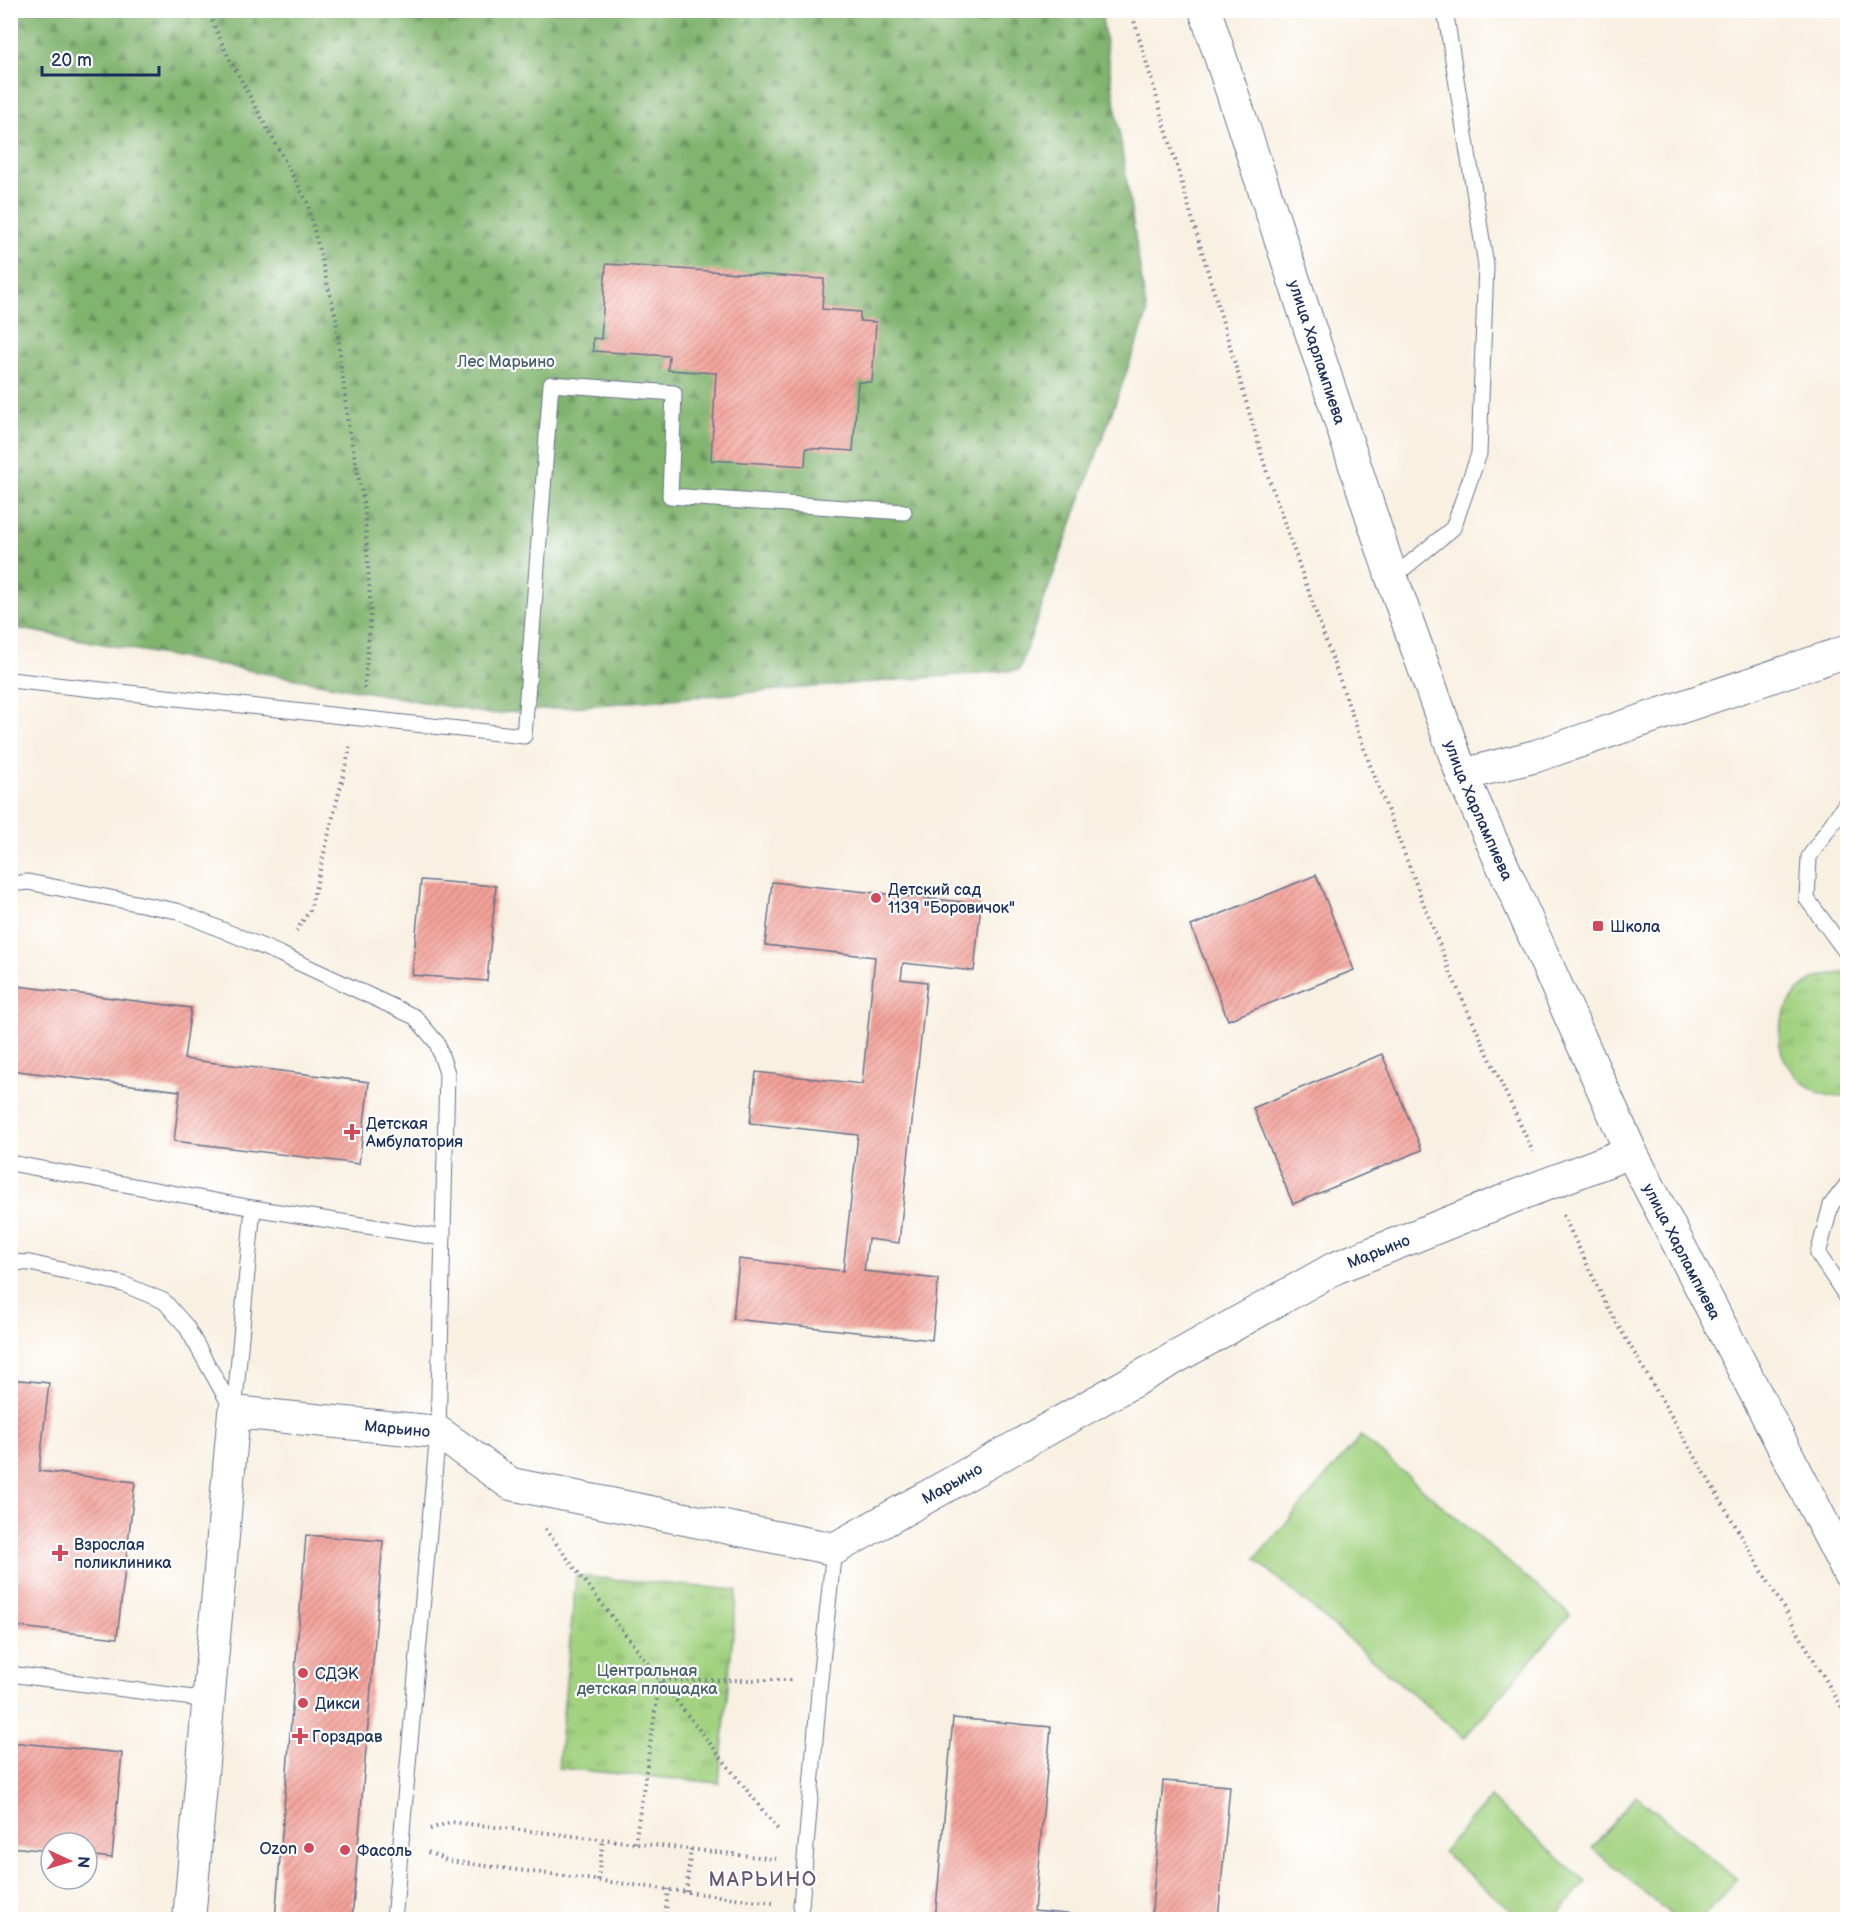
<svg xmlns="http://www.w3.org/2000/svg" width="1858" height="1930" font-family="'Balsamiq Sans',sans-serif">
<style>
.grass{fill:url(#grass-tufts);stroke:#5e806f;stroke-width:1.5}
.forest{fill:url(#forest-firs);stroke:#4e7266;stroke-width:1.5}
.pitch{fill:#a2d280;stroke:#5e806f;stroke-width:1.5}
.building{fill:url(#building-hatch)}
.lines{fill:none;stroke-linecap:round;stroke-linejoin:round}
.service-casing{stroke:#68738c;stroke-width:17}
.minor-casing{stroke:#68738c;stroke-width:34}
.path{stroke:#68738c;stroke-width:4;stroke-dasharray:1.5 4.5;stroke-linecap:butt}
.service{stroke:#fff;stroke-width:15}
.minor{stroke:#fff;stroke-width:32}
.poi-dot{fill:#d1495b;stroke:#fff;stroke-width:2}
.labels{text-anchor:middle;stroke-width:4.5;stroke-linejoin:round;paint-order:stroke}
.street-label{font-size:16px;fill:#1b2f5e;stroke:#fff}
.park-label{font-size:16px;fill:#446068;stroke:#fff}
.poi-label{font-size:16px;fill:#1b2f5e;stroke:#fff;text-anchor:start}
.quarter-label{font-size:20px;letter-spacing:1.5px;fill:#675773;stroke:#fff}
</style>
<defs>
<pattern id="grass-tufts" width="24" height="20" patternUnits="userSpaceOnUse" patternTransform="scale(1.5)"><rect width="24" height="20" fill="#a2d280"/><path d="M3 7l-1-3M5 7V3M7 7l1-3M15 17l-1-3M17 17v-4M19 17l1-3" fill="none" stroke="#83ab6c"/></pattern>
<pattern id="forest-firs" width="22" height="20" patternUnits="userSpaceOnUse" patternTransform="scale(1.5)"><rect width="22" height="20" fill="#81b46e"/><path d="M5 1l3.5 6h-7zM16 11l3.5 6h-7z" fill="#69935e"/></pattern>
<pattern id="building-hatch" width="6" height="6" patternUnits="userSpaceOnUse" patternTransform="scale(1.5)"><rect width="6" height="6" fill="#f4a299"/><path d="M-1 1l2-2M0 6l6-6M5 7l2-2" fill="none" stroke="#c58480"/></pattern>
</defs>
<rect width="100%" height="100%" fill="#fff"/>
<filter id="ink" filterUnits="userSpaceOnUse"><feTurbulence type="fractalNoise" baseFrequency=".0167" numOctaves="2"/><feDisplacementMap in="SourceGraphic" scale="12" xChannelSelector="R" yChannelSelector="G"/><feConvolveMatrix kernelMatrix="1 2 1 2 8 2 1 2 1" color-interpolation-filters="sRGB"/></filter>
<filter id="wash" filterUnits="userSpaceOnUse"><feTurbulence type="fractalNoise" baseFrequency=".008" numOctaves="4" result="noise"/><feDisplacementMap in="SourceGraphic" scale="24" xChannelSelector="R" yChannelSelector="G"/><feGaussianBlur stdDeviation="1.35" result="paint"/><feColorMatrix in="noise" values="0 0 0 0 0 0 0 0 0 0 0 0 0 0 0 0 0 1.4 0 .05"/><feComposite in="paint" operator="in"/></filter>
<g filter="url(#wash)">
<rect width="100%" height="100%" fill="#f8f0e1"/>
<path class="grass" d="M1845,973L1848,974L1847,1096C1818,1101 1785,1075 1780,1045C1776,1019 1793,988 1818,978C1826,974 1837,974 1845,973Z
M576,1576L737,1590L719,1783L558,1768Z"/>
<path class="forest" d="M10,11H1101L1147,315L1019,670L489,714L11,627Z"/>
<path class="pitch" d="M1361,1436L1570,1615L1464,1738L1255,1559Z
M1636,1795L1736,1879L1702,1919H1676L1592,1848Z
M1490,1798L1586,1882L1554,1919H1521L1443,1852Z"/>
<g id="blocks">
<path class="building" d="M606,264L824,279L822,309L860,312V321L876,322L872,382H858L853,451L806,448L805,466L711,460L716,373L668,370L669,356L593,351V338L601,339Z
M1316,875L1354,970L1228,1020L1191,926Z
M421,880L496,886L487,981L412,975Z
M772,882L981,904L974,971L903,963L901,979L927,982L899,1243L868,1239L864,1271L938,1279L932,1340L733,1319L739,1259L843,1271L858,1135L750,1123L756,1072L862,1084L875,957L765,945Z
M10,985L191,1008L184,1059L369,1082L359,1164L174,1141L180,1091L10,1070Z
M1382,1054L1422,1150L1293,1204L1253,1108Z
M10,1379L49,1383L39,1471L135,1482L117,1638L10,1626Z
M306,1535L383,1541L352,1920H275Z
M953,1718L1051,1727L1034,1911L1110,1918V1920H935Z
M10,1742L122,1753L112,1858L87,1855V1843H51V1851L10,1847Z
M1163,1781L1230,1786L1218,1920H1151Z"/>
</g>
</g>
<g filter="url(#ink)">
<use href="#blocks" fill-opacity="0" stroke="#68738c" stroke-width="1.5"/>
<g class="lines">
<defs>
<path id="service" d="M1392,578L1453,528L1479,454L1486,265L1445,10
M10,680L524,736L551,384L674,393L670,496L904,512
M1848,800L1809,857L1807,899L1848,955
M10,884L28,882L177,911L280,954L415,1017L437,1043L447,1073L438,1432L394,1920
M10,1163L253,1208L234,1412
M1848,1183L1831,1205L1818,1254L1848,1299
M253,1208L443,1238
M10,1262L30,1263L123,1284L164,1301L186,1326L234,1412
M10,1674L208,1700
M801,1906L820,1680L834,1549"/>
<g id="minor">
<path id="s1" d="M1205,10L1392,578L1462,775L1631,1152L1848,1572"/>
<path d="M1462,775L1536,756L1848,651"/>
<path id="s2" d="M189,1920L234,1412L438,1432L511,1484L834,1549L1335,1268L1513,1197L1631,1152"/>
</g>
</defs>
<use href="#service" class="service-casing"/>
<use href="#minor" class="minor-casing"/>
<path class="path" d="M207,10L228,56L307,202L336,318L348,424L364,504L371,614L364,690
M1131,10L1268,476L1322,630L1369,762L1450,972L1533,1152
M296,931L310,910L351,744
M1563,1215L1608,1308L1848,1718
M545,1529L660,1680L779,1831
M430,1829L451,1822L776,1859
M635,1843L660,1680H792
M428,1852L448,1861L773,1903
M598,1880L603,1839
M686,1892L691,1849
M665,1920L668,1889"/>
<use href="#service" class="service"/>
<use href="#minor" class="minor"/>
</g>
</g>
<g class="poi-dot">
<circle cx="876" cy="898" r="6"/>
<rect x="1592" y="920" width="12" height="12" rx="3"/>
<path d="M349 1123h6v6h6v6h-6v6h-6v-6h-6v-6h6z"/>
<path d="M57 1544h6v6h6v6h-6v6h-6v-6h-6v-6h6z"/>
<circle cx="303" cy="1673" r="6"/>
<circle cx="303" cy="1703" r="6"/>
<path d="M297 1727h6v6h6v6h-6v6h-6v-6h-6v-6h6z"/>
<circle cx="309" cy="1848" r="6"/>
<circle cx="345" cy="1850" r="6"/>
</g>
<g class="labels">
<g class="street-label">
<text dy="6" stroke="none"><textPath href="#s1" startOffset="360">улица Харлампиева</textPath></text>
<text dy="6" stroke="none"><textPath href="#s1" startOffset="846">улица Харлампиева</textPath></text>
<text dy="6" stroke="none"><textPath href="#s2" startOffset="1755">Марьино</textPath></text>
<text dy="6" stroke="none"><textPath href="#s1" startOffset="1332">улица Харлампиева</textPath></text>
<text dy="6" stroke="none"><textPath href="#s2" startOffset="674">Марьино</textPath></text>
<text dy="6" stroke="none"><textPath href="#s2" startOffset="1269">Марьино</textPath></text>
</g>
<g class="park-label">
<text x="506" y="367">Лес Марьино</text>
<text x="647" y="1676">Центральная<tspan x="647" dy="18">детская площадка</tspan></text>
</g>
<g class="poi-label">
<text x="888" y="895">Детский сад<tspan x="888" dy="18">1139 "Боровичок"</tspan></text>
<text x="1610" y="932">Школа</text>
<text x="366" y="1129">Детская<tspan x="366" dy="18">Амбулатория</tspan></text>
<text x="74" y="1550">Взрослая<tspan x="74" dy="18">поликлиника</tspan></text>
<text x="315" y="1679">СДЭК</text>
<text x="315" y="1709">Дикси</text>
<text x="312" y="1742">Горздрав</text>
<text x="297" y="1854" text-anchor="end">Ozon</text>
<text x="357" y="1856">Фасоль</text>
</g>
<g class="quarter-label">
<text x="763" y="1886">МАРЬИНО</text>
</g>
</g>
<rect width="1858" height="1930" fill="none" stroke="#fff" stroke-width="36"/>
<g transform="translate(69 1861) rotate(94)"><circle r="28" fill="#ffffff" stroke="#a4acbf" stroke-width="1.5"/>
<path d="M0-4.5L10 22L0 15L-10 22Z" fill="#d1495b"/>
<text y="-9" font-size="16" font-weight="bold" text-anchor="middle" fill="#1b2f5e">N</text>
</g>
<path d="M42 66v9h117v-9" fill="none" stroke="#1b2f5e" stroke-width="3"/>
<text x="51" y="66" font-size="18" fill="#1b2f5e" stroke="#ffffff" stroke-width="4.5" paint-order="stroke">20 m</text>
</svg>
